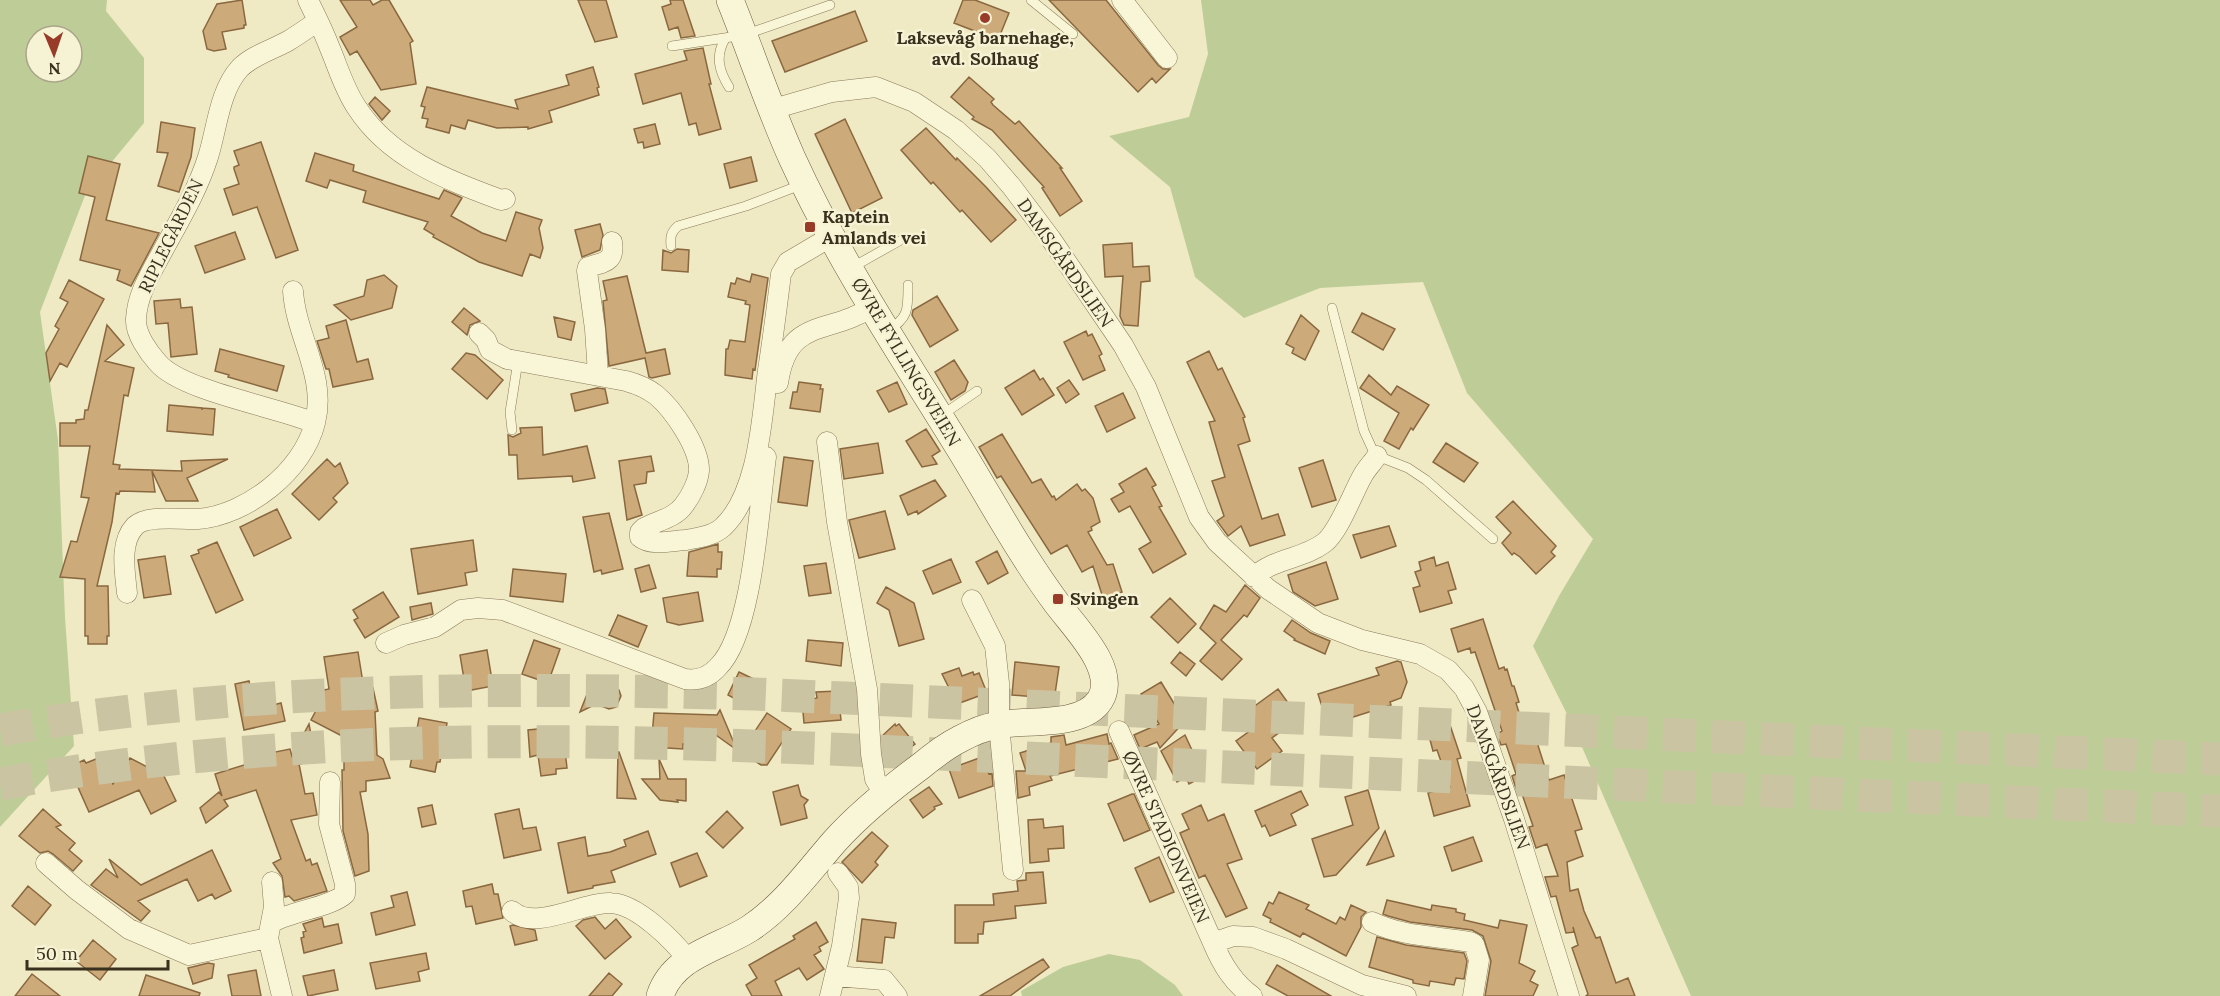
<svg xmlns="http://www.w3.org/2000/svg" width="2220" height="996" font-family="Lora,serif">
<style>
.green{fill:#becd97;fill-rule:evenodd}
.building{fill:#cdaa79;stroke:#896840;stroke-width:1.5}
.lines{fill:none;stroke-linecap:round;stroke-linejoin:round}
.highway-tunnel{stroke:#cbc4a3;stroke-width:33;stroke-dasharray:33 16;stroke-linecap:butt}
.lane-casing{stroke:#897b5a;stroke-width:10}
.street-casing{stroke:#897b5a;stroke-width:21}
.secondary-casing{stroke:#6b5c3d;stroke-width:28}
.lane{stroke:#f9f5d7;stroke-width:9}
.street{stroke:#f9f5d7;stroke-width:20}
.secondary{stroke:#f9f5d7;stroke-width:27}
.poi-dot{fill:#993b29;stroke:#f6f2d4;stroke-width:2}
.labels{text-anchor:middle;stroke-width:5;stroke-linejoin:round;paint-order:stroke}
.poi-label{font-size:18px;font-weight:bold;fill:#39301e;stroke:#f6f2d4;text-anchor:start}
.street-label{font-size:18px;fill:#39301e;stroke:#f6f2d4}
</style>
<rect width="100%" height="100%" fill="#efe9c4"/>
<path class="green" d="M0,0H107L106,11L144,58V123L86,193L40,312L58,440L65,617L74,746L0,827ZM36,36H72V72H36Z
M1201,0H2220V996H1691L1571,722L1533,646L1559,596L1593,539L1467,393L1423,282L1320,288L1244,318L1195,277L1170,187L1109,136L1189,117L1208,54Z
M1109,954L1140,960L1175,985L1183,996H1022L1021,991L1063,967Z"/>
<path class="building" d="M242,0L246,25H244V28L222,32L226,49L214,51L207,49L203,31L217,4Z
M340,0H370L373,5L382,0H389L413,41L410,43L416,84L381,90L357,51L350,55L340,37L357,27Z
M578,0H606L617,37L595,42Z
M670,0H683L695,36L681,38L678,27L669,30L662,7L671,4Z
M963,0H975L1009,13L998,40L954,23Z
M1049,0H1106L1158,65L1163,69H1170L1156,83L1152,78L1138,92Z
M855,11L867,41L785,72L772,41Z
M703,48L711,84H709L721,129L699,135L696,123L689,125L681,93L643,104L635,74L687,60L684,51Z
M593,67L599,87L597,88L599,95L549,111L552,122L528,129V127L497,128L468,120L465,129L451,125L449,133L426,127L428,119L422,118L425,107L421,106L427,87L518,109L515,100L569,85L566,75Z
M969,77L994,99L991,102L993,105L1015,124L1019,121L1062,168H1060L1082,201L1060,216L1042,188L1044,187L992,130L972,119L974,117L951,97Z
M375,97L390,111L382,120L369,104Z
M845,119L882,198L852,213L815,134Z
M161,122L195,128L191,157L179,192L158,186L168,153L157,152Z
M655,124L660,144L644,148L643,142L638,143L634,129Z
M926,128L956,160L957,158L986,187L1016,220L991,242L962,210L960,212L933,182L931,184L901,150Z
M261,142L298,250L276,258L257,207L233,215L224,189L239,184L234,169V167L239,165L234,151Z
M315,153L354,165L353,171L439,199L444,190L460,197L462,198L451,216L482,233L506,241L516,212L542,220L539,228L543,248L540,258L530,254L522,276L479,262L433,237L434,235L424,229L428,222L363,202L366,191L330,180L327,188L306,181Z
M88,156L120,164L106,220L159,233L131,286L117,280L120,270L80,260L95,197L79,193Z
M751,157L757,181L730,188L724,164Z
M600,224L603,235L600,250L582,257L575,230Z
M235,232L245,259L205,273L195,246Z
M1132,243L1133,267L1149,266L1150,281L1141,282L1138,326L1124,325L1120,316L1123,276L1105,277L1103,245Z
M677,249L689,250L688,272L662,270L663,250L671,253Z
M752,274L768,278L755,370L753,369L752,379L725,375L726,349H728L730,340L745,342L750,305L745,304L746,301L728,297L731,283L735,284L737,278L750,282Z
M384,275L397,286L392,308L351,320L334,305L364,296L367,280Z
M627,276L646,353L665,349L670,374L652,378L649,377L645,358L609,366L603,301L607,300L603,281Z
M69,280L104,299L67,367L60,363L50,381L46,353L59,329L55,326L68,302L60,298Z
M937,296L958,330L930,347L912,315L913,310Z
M180,299L181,308L192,307L197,354L171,357L168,323L156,324L154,301Z
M464,308L480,321L470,325L467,335L452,322Z
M1362,313L1395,329L1383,350L1352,332Z
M1301,315L1319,331L1305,360L1292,353L1294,348L1286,344Z
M554,317L575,322L571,340L558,337Z
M346,320L357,362L368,359L373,379L333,387L329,369H326L317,341L329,338L326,326Z
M107,325L124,345L105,361L134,368L128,396L124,395L113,464L120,465L119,469L182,471L181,461L228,459L187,478L198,501H166L152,471L155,492L120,491L119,494L116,493L112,522L97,586H108L109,636H107V644H88V636H85V579L60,577L71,541L77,542L89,498L81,497L90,446H60V423H76V420L84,419L85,410H88Z
M1086,331L1088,336L1092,334L1102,354L1099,356L1105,370L1083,380L1064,342Z
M220,349L284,366L277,391L228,377L229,375L215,371Z
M1209,351L1218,370L1222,368L1245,417L1243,418L1250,441L1238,445L1262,519L1278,514L1285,535L1250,546L1241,526L1228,536L1217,521L1224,516L1212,481L1225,477L1209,422L1215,421L1187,362Z
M466,353L475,355L503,380L487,399L452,369Z
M954,360L968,382L965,391L951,400L935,372Z
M1034,370L1040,380L1043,378L1054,395L1022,415L1005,388Z
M1369,375L1391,395L1397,386L1429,405L1413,430L1411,428L1399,449L1384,441L1399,413L1360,388Z
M1069,380L1079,394L1066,403L1057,388Z
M799,382L821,385L820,389H823L820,412L790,408L793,392H797Z
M897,382L907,404L889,412L877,391Z
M597,388L605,389L608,403L575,411L571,394Z
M1123,393L1135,418L1107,432L1095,406Z
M169,405L202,408V410V408L215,409L213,435L167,431Z
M542,427L543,455L587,446L595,478L573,482L572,476L518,479L517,455H509L508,435L513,437L521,433L520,428Z
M926,429L940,451L932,456L937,464L922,467L906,441Z
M1002,434L1032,483L1041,479L1052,497L1054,496L1056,500L1077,484L1082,491L1085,489L1093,498L1100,522L1091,527L1092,530L1088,532L1107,565L1113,564L1122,592L1103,598L1093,566L1082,572L1067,545L1051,554L1001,476L997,478L979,447Z
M878,443L883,473L844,479L840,449Z
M1446,443L1478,463L1464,482L1433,462Z
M651,456L654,471L647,472L646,483L634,485L642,515L627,520L619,461Z
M784,457L813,461L807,506L778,502Z
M327,459L335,467L340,463L348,483L333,498L337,502L319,520L292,494Z
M1323,460L1336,500L1312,507L1299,468Z
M1146,468L1156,485L1152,487L1162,506L1159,507L1186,554L1153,573L1139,549L1151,542L1130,506L1119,512L1111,499L1124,492L1119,484Z
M935,480L946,496L918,514L917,511L908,515L900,496Z
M1513,501L1556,546L1551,552L1555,556L1536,574L1520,557L1514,553L1512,555L1502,543L1511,533L1496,517Z
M277,509L291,538L254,556L240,527Z
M885,511L895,549L859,558L849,520Z
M609,513L623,569L602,574L601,570L594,572L583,517Z
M1389,526L1396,546L1361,558L1353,535Z
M473,540L477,571L465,573L467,585L418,594L411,549Z
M217,542L243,600L216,613L191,556L199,553L198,550Z
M718,544V552H722L721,569H717V577L687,576L689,552Z
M997,551L1008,573L988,584L976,562Z
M165,556L171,594L144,598L138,560Z
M1434,557L1436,566L1448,562L1456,589L1448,591L1452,603L1420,612L1413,588L1420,586L1415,572L1421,570L1419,562Z
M951,559L961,582L933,594L923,571Z
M1326,562L1338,599L1315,606L1293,592L1288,575Z
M826,563L831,593L809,596L804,566Z
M649,565L656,588L641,592L635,569Z
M513,569L566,574L563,602L510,596Z
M1245,585L1260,598L1247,617L1244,615L1221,640L1242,659L1222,680L1200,661L1216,643L1200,628L1214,605L1226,612Z
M886,587L914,603L924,639L899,646L889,610L877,603Z
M383,592L399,617L365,638L354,620L358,618L353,610Z
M698,592L703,621L679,625L667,622L663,598Z
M1170,598L1196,624L1178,643L1151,617Z
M431,603L433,614L412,620L410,607Z
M618,615L647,626L638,647L609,635Z
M1483,619L1499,669L1504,667L1505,670L1507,669L1512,686H1514L1519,702L1516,703L1525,732L1528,731L1530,738L1535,736L1549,780L1564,775L1582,829L1575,831L1583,856L1567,862L1570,891L1578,889L1584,911L1596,938L1600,937L1616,983L1628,978L1635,996H1586L1588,994L1572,948L1578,945L1573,927L1574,932L1566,933L1556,896L1551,897L1545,877L1558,876L1547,844L1536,848L1529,827L1533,826L1522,794L1518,795L1512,776L1516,774L1506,744L1501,745L1497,734L1502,731L1475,652L1471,653L1470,648L1458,652L1451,629Z
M1292,620L1311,633L1330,641L1325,654L1294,640L1295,639L1284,631Z
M534,640L560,649L548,683L522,674Z
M808,640L843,643L841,666L806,661Z
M487,650L493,686L466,691L460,655Z
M358,652L364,689L373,688L378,711L375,712L377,755L383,759L390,778L366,781V791L360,792L368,834L369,871L355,876L343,831L342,770H344V737L311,720L321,701L319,691L329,689L324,657Z
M1180,652L1195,664L1186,676L1171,663Z
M1397,661L1401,662L1407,682L1401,698L1390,702L1391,705L1328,725L1318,694L1379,675L1376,668Z
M1015,662L1059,667L1055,694L1037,692L1036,697L1012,695Z
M959,668L962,676L973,672L974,675L979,673L987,693L957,704L942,674Z
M739,672L758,681L746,705L728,695Z
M593,679L619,690L621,696L616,707L609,709L596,704L580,712Z
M249,681L251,691L269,687L273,705L281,703L285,721L244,730L235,684Z
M1161,682L1181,715L1197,708L1160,748L1157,742L1140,749L1134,735L1159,724L1141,694Z
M1278,689L1299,718L1272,738L1282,751L1257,769L1236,741L1251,730L1241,716Z
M838,691L841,720L804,723L802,701L817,698L816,692Z
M720,710L737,750L713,733L712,745L683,744V749L651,747L654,713L717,715Z
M1445,710L1461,758L1457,759L1470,806L1434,816L1428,793L1450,787L1437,750L1433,751L1424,717Z
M767,713L791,729L767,765H761L741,752Z
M419,718L447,723L440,762H437L435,772L410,767Z
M309,724L316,761L299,764L305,794L313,793L317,815L291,820L306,861L310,859L312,865L317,863L327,891L294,901L289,896L285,897L282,876L273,863L281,859L256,790L224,800L228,806L206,823L200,808L219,792L222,796L215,774L270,757V753L290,749L292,756Z
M895,724L896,726L899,724L915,744L898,757L882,736Z
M548,728L551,733L560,737L564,741L567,768L556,769V774L541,776L538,755L530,757L528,730Z
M1107,734L1109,744L1111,743L1118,759L1050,776L1052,780L1029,787L1030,795L1018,798L1016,771H1026L1020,753L1051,743V737L1064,735L1066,745Z
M1185,735L1204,776L1189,784L1186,777L1177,782L1161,751Z
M618,752H619L636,799L617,798Z
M101,757L113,784L130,758L155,771L157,775L162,772L176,801L151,814L139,790L89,812L69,767L84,760L86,763Z
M982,757L989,774L992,773L993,786L959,798L949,769Z
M659,759L668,779H686V801L677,800L678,802L660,800L642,779H660Z
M798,785L801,796L808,800L804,805L807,818L781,825L773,792Z
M929,787L942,804L934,807L935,809L923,818L910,800Z
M1368,790L1379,828L1336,875L1324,877L1312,839L1353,825L1345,797Z
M1301,791L1308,805L1291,814L1296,825L1270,836L1265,825L1262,827L1255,811Z
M1132,794H1134L1150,830L1124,841L1108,804Z
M432,805L436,824L422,827L418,808Z
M1201,805L1208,821L1224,814L1242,859L1227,864L1247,908L1226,917L1205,875L1199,878L1180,833L1189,829L1182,814Z
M43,809L61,825L56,827L75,843L69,850L82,861L73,871L53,854L48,851L40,853L19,836Z
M519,809L523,829L536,827L541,850L504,858L495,814Z
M727,811L743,828L723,848L706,832Z
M1043,819L1044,828L1063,826L1064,848L1048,849L1049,861L1030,863L1028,820Z
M648,831L656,854L611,871L615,882L593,886V888L568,893L558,843L585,837L588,856L610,852L626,846L624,840Z
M1385,831L1394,856L1367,865Z
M872,832L888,846L875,862L878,865L862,883L842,862Z
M1473,837L1482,861L1452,871L1444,847Z
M212,850L231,891L215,899L212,894L198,901L187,879L138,901L150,911L141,921L91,885L106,869L118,878L109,859L141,885Z
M697,853L707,876L680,887L671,863Z
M1159,857L1174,892L1150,902L1135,868Z
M1043,872L1046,903L1015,906L1016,918L984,922L983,934H978V943H955V905H994L993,894L1018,891L1017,881L1026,880V873Z
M492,884L494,894H498L503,918L476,924L472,906L466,907L463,891Z
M28,886L51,905L35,925L12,906Z
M407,892L415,925L376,935L371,913L394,907L391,896Z
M1279,892L1309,905L1306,909L1336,924L1340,917L1345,920L1351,905L1366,912L1361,917V927L1346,956L1303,933L1300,937L1270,922L1271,919L1263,915L1269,902L1273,904Z
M1387,900L1431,910L1432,905L1456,909V912L1465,914L1464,920L1498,928L1500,920L1527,925L1519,963L1535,971L1530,981L1538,985L1533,996H1485L1491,961L1483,936L1472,930L1410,922L1388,916L1383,914Z
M595,917L605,929L616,919L631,937L605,959L576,926L583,920Z
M322,918L324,927L338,924L342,943L304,953L301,938L304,937L303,932L306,931L303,924Z
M862,919L896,923L894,938L885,937L882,963L857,961Z
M816,922L828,942L819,947L821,951L814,955L824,969L807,980L799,968L775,981L782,996H752L746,985L757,978L749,965L795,939L793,936Z
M513,925L535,930L537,940L515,945L510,926Z
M1377,937L1406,945L1464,953L1467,961L1464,979L1456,978L1454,985L1430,981L1429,986L1413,983V980L1369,967Z
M93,940L116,959L100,980L76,961Z
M426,953L429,969L418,972L420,981L376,989L370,963Z
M1043,959L1049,967L1010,996H980Z
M208,963L214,964L212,978L193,984L188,968Z
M1277,965L1331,996H1288L1266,984Z
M256,970L261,996H232L228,975Z
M334,970L338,990L308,996L303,976Z
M609,973L622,984L612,996H589Z
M32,974L60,996H15Z
M146,975L200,993L199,996H139Z"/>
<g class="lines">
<path class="highway-tunnel" d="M0,730C250,686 502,687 755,694L2220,759
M0,784C353,719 714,744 1070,760C1453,777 1837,794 2220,811"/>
<defs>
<path id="lane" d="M1031,0L1073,34
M725,39C715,56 719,71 729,87
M672,46L744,35L830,5
M671,246C670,237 671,232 678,226L746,206L803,184
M851,268L899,241
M1332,308L1364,431L1375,455L1408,468L1426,480L1493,539
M887,331C909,318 908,309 908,285
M942,415L977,391
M512,430L510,412L518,361"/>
<path id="street" d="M308,0C315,15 323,30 329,46C338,67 344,89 357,108C390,159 448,180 501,200L505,199
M1122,0L1167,58
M773,109L832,92L876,87L914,102L956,130L987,158L1012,187L1051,239L1123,345L1146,387L1199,517L1217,542L1268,589L1318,623L1362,640L1420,654L1448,670L1464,688L1477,712L1514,819L1569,996
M293,291C296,337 327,376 315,423
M479,333L486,340L490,350L507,359L626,381C637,384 647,388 656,395C673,409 700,448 699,471C698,482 691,496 684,505C675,518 657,521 644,528L640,532V537C651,546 671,541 685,540C698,538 713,536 723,527C759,493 762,416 768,370C773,338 777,306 781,274L788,262L832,236
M598,374L595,329L587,271L588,267C605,262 615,262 612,242
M778,383C788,316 828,336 872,307
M827,442L837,522L867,689L871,754L875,779L884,793
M1254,577C1274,558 1303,559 1324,543C1339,532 1353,492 1363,475C1367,468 1373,462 1377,456
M127,593C125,572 119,543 135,526C147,514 181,520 198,519C247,515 303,471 315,423C277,407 182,391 158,363C149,353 135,334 136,319C137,296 149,276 160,256C177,224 197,192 208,157C217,129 219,91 240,68C253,55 272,50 288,41C298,35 308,28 318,21
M972,600L995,646L999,683V725L1013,870
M386,643L404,635L435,627L461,610L478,608L503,610L685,679C698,681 709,677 718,667C753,633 759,506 766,457
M1119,731L1213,943L1233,936L1253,937L1286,949L1362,985L1406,996
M46,863L77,890L129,929L189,955L268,938
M272,882L274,907L268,938L282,996
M512,911C535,932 585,901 611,903C637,904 674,941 688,960
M273,922C292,911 331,907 345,894V884L329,824L330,782
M1372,922C1403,937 1437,936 1470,942L1474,944L1479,960L1473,996
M1213,943C1222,964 1233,983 1252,996
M835,976L884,980L897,996
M830,996L842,946L849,898L848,887L838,873"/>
<path id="secondary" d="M660,996C673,956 717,949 749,929C783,907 808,872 834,842C860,813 890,789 921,766C933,756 946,746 960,739C971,733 985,727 998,725C1027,719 1082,728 1100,700C1119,669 1072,625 1055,601C1019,552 990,498 958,446C900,352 838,259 792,158C769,107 751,52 730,0"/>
</defs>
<use href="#lane" class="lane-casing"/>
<use href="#street" class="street-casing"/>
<use href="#secondary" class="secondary-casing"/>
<use href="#lane" class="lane"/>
<use href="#street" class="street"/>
<use href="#secondary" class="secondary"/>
</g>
<g class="poi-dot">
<circle cx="985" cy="18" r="6"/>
<rect x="804" y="221" width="12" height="12" rx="3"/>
<rect x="1052" y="593" width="12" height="12" rx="3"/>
</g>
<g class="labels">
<g class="poi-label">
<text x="985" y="44" text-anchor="middle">Laksevåg barnehage,<tspan x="985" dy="21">avd. Solhaug</tspan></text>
<text x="822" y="223">Kaptein<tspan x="822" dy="21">Amlands vei</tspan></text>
<text x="1070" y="605">Svingen</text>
</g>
<g class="street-label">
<text transform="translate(171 236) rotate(-64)" y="6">RIPLEGÅRDEN</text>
<text transform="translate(1065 263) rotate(55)" y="6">DAMSGÅRDSLIEN</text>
<text transform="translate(906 362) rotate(59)" y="6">ØVRE FYLLINGSVEIEN</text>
<text transform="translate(1498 777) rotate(70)" y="6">DAMSGÅRDSLIEN</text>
<text transform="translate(1166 837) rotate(66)" y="6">ØVRE STADIONVEIEN</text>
</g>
</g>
<g transform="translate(54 54) rotate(178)"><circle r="28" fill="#f6f2d4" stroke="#aaa48b" stroke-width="1.5"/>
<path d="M0-4.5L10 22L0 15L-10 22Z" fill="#993b29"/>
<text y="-9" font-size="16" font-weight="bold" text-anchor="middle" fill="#39301e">N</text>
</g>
<path d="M27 960v9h141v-9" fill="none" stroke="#39301e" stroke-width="3"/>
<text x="36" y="960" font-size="18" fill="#39301e" stroke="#f6f2d4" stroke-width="4.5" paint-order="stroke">50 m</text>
</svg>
